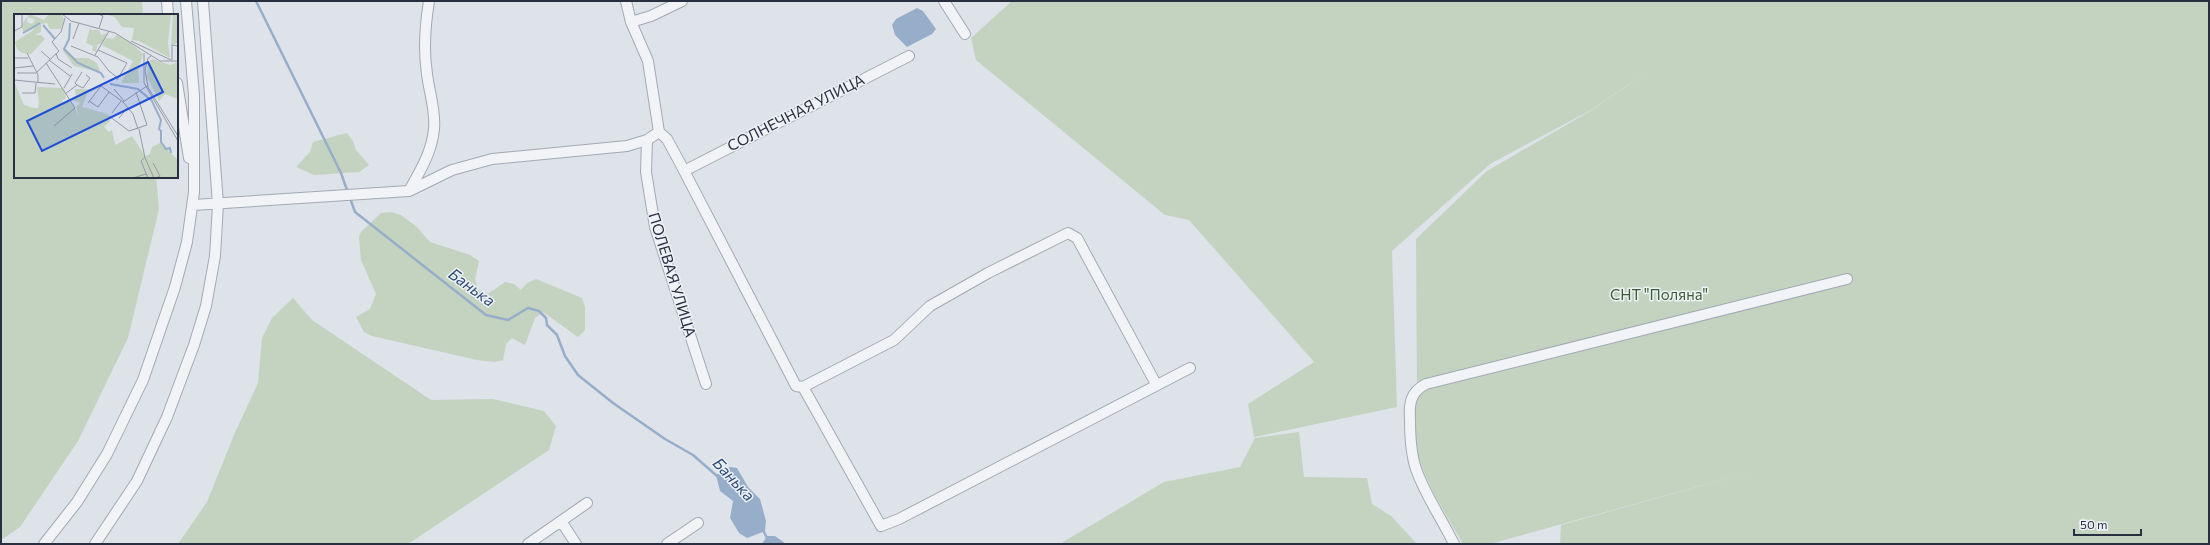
<svg xmlns="http://www.w3.org/2000/svg" width="2210" height="545" font-family="Commissioner,sans-serif">
<style>
.green{fill:#c3d3bf}
.water{fill:#97aecb}
.lines{fill:none;stroke-linecap:round;stroke-linejoin:round}
.stream{stroke:#97aecb;stroke-width:2.5}
.minor-casing{stroke:#a3a9b3;stroke-width:12}
.minor{stroke:#f1f3f7;stroke-width:10}
.labels{text-anchor:middle;stroke-width:3;stroke-linejoin:round;paint-order:stroke}
.street-label{font-size:15px;fill:#272f41;stroke:#eef1f6}
.park-label{font-size:15px;fill:#395d33;stroke:#eef1f6}
.water-label{font-size:16px;font-style:italic;fill:#2e4c77;stroke:#eef1f6}
.inset-river{fill:none;stroke:#97aecb;stroke-width:2}
.inset-road{fill:none;stroke:#959aa6;stroke-width:1}
.view{fill:#1d4ed8;fill-opacity:0.15;stroke:#1d4ed8;stroke-width:2}
.inset-edge{fill:none;stroke:#272f41;stroke-width:2}
</style>
<rect width="100%" height="100%" fill="#dee2e9"/>
<path class="green" d="M1,1H142L143,15H15V177H156L159,209L128,338L78,441L20,527L1,540Z
M1012,1H2209V544H1560L1561,525L1772,466L1490,544H1463C1438,500 1400,447 1417,394L1416,239L1487,171L1592,110L1651,69L1591,110L1490,164L1392,251L1397,407L1254,437L1248,404L1314,362L1189,220L1165,215L976,60L971,38Z
M347,133L353,141L356,150L369,165L359,172L314,175L296,167L310,152L313,142Z
M391,212L401,215L417,227L430,242L470,255L479,261L475,280L479,290L488,294L505,282L514,284L521,290L527,283L536,279L582,298L585,307V330L578,337L543,312L535,318L525,345L512,338L506,344L503,360L495,362L477,360L372,336L364,332L356,317L370,309L376,294L361,260L359,237L361,232L381,213Z
M293,298L312,320L431,400L493,399L544,411L556,426L549,450L408,544H178L207,502L234,435L258,383L262,338L272,318Z
M1299,432L1304,477L1367,478L1372,504L1391,516L1417,544H1063V542L1164,482L1240,467L1255,438Z"/>
<path class="water" d="M917,8L923,11L936,29L932,34L907,47L895,35L892,25L896,19Z
M730,467L737,468L748,487L760,499L766,521L765,531L747,538L739,533L730,518L733,501L720,491L716,475Z
M767,536H775L786,544H762Z"/>
<g class="lines">
<path class="stream" d="M256,1L341,173L348,193
M350,198L355,212L486,315L508,320L528,308L539,311L546,318L547,325L557,335L565,356L578,375L613,403L665,439L693,455L717,476
M762,528L770,544"/>
<defs>
<path id="minor" d="M167,1L168,15
M626,1L631,22L648,61L659,132L667,139L680,163L796,386L803,387L881,526L899,519L1190,368
M944,1L965,34
M631,22L651,16L682,1
M177,83L189,158
M647,140L646,172L655,227L706,384
M684,171L909,56
M409,191C420,171 432,152 434,129C436,111 429,92 427,74C423,49 425,26 429,1
M193,205L409,191L452,170L492,159L627,146L647,140L659,132
M803,387L894,340L930,306L988,273L1068,233L1077,238L1156,384
M561,521L576,544
M44,544L77,502L107,454L143,380L175,287L187,242L194,192V95L186,1
M95,544L137,481L167,417L194,345L206,306L215,256L218,204L203,1
M528,544L587,503
M667,544L698,523
M1454,544C1442,519 1425,495 1416,469C1411,454 1410,436 1410,420C1409,404 1410,392 1426,384L1847,279"/>
</defs>
<use href="#minor" class="minor-casing"/>
<use href="#minor" class="minor"/>
</g>
<g class="labels">
<g class="street-label">
<text transform="translate(796 113) rotate(-27)" y="5">СОЛНЕЧНАЯ УЛИЦА</text>
<text transform="translate(672 275) rotate(73)" y="5">ПОЛЕВАЯ УЛИЦА</text>
</g>
<g class="park-label">
<text x="1659" y="300">СНТ "Поляна"</text>
</g>
<g class="water-label">
<text transform="translate(472 287) rotate(36)" y="6">Банька</text>
<text transform="translate(734 479) rotate(47)" y="6">Банька</text>
</g>
</g>
<g transform="translate(14 14)">
<rect width="164" height="164" fill="#dee2e9"/>
<path d="M15,0L30,6L35,0H47L50,5L47,15H36L33,9L27,10V18L21,21H27L31,25L17,40L8,39L3,35L1,28L21,15L9,18L8,11L12,4L14,3L13,8L18,10L21,6L14,3ZM90,0H157L154,28L156,44L125,27L118,26L120,14L108,13L101,3ZM159,0H164V29L157,31ZM76,14L77,16H85L87,21L93,19L87,30H84L82,38L78,36L79,32L72,29ZM103,21L117,29L129,40L124,56L125,69H107L119,47L88,31L92,24L99,25ZM51,34L61,44H74L83,49L86,58L60,52L49,37ZM138,45L156,51L164,48V85L151,80L145,87L133,63L134,49ZM0,67L10,91L20,94H24L25,88L23,73L49,74L52,84L48,87L49,90L54,87L58,89L65,102L62,93L66,89L56,85L62,82L61,75H75L68,93L94,100L96,107L90,113L95,118L98,116L101,131L118,122L131,142L136,140L138,133L146,129L164,146V164H0Z" fill="#c3d3bf"/>
<path class="inset-river" d="M56,9L55,25L50,35L64,49L87,59L90,64M29,11L41,25M9,19L26,9M96,70L124,75L138,87L147,106L145,115L147,117V128L152,135L156,134L157,139"/>
<path class="inset-road" d="M48,0L57,7L101,19L146,47H164M84,0L89,2L85,14M0,17L8,13V0M59,25L65,9M117,27L157,46M57,32L84,43L95,57L104,64M84,36L113,49L103,66M27,37L36,45M13,39L24,61V68M42,39L44,45L58,54M130,39V69L164,127M81,41L95,17M0,44H14M35,46L56,62M158,46V31L164,32M32,49L61,94L40,112M0,54L19,52M3,59H22L45,37L38,28L47,18L51,4M0,66L41,70M63,71L61,69L68,58M133,72L164,122M134,73L131,56L134,44L137,42M50,74L58,60M100,75L110,87M8,79H21L22,69M51,80L63,71L69,74L76,64L72,61M75,87L84,93L95,78M109,88L133,72M74,89L87,72L109,88L119,100L124,115M98,99L107,87M95,102L115,117L133,111L122,78M105,104L114,93M125,115L131,144L140,164M131,143L127,147L134,164M139,149L146,162L142,164M119,164L132,160"/>
<path class="view" d="M134,48L149,78L28,137L13,107Z"/>
<rect width="164" height="164" class="inset-edge"/>
</g>
<rect width="2210" height="545" fill="none" stroke="#272f41" stroke-width="4"/>
<path d="M2074 529v6h67v-6" fill="none" stroke="#272f41" stroke-width="2"/>
<text x="2080" y="529" font-size="12" fill="#272f41" stroke="#eef1f6" stroke-width="3" paint-order="stroke">50 m</text>
</svg>
